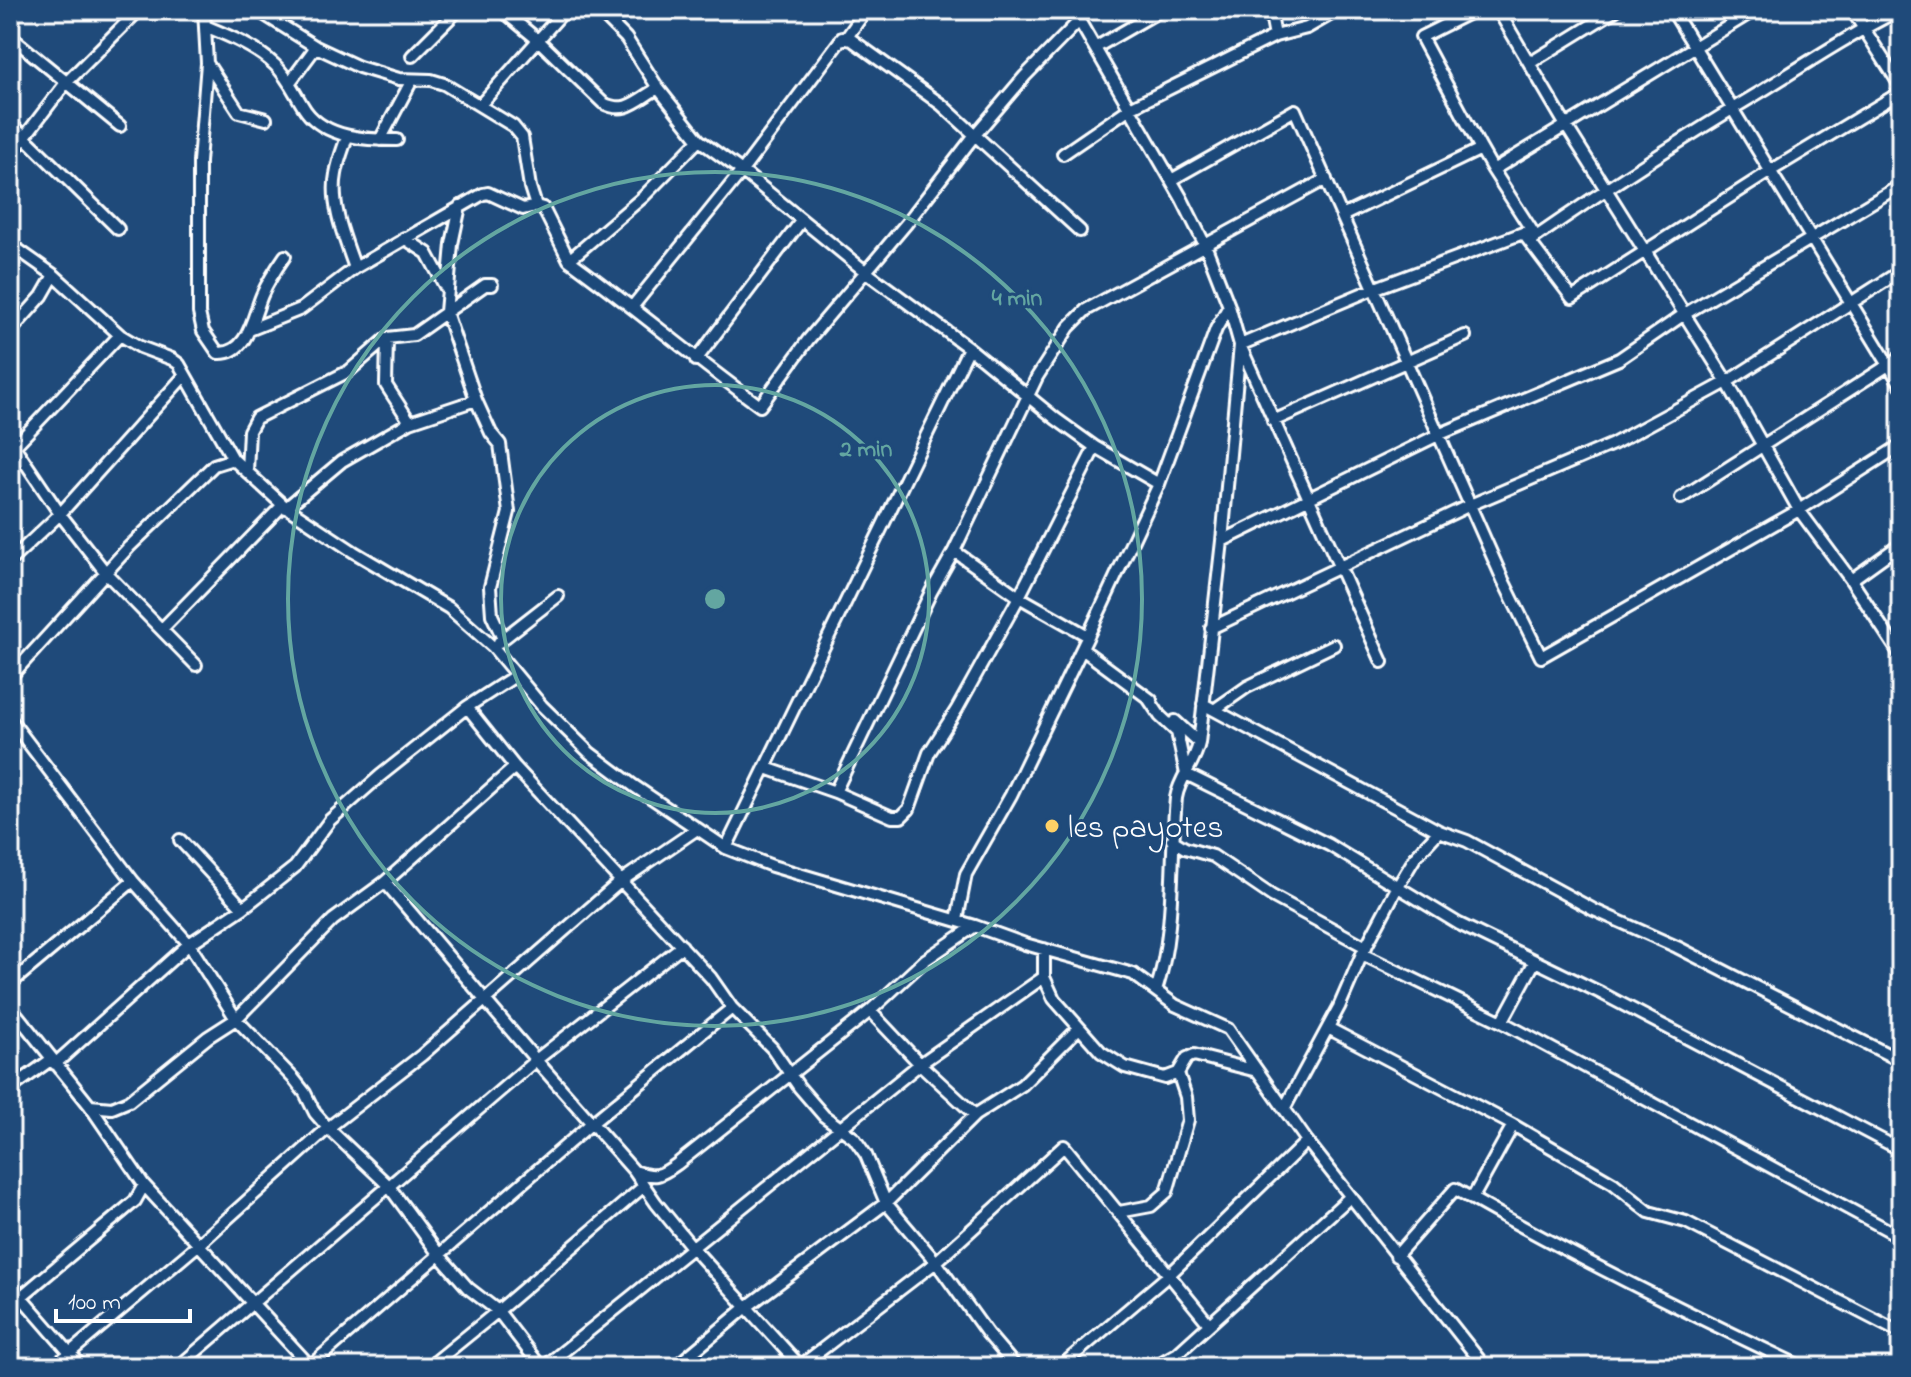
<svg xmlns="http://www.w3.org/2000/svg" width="1911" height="1377" font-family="'Indie Flower',sans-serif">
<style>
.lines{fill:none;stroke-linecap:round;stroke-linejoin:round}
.minor-casing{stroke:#fff;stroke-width:16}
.minor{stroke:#1f4a7a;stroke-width:10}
.ring{fill:none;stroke:#63a6a1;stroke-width:4}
.poi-dot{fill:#ffd166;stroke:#1f4a7a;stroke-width:3}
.labels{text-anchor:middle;stroke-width:6;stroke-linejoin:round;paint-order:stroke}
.poi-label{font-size:32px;fill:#fff;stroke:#1f4a7a;text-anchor:start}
.centre{fill:#63a6a1;stroke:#1f4a7a;stroke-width:4}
.ring-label{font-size:24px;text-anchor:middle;font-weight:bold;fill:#63a6a1;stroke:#1f4a7a;stroke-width:6;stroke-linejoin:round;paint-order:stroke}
</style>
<rect width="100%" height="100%" fill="#1f4a7a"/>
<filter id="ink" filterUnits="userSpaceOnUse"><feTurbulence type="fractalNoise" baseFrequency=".0125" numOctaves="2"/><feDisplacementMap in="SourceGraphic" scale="16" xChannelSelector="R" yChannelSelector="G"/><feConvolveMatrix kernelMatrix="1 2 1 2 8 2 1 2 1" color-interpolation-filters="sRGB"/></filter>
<g filter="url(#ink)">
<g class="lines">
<defs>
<path id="minor" d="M204,10L207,63L239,112L266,119
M257,10L316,47L359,67L399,79L431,80L444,84L513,126L522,137L530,187L536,206L543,208L569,260L643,197L699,140
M502,10L538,40L603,103C626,115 637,100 658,88
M598,10L626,38L658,88L699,140L742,171L866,272L969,348L1056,419L1095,447L1159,484
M1073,10L1182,199L1206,247L1229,306L1216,329L1159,484L1088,636
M1270,10L1275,36
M1475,10L1421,37L1481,149
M1498,10L1565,124L1727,382L1799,510L1851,580L1901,656
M1672,10L1901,385
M1852,10L1901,87
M205,26C229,36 256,47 275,65C289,78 295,95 306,111C326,138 366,140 397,140
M10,36L120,126
M847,37L866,10
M1095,48L1161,10
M412,56L458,10
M207,63L199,162V313L203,331L218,353C248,355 253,316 262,295C268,281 276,269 285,256
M1530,63L1616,10
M290,82L316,47
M480,105L565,10
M10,123L118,229
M347,137C343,149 338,161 336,174C330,205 345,239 355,268
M380,140L412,80
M1063,154L1130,108L1275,36L1307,28L1338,10
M10,156L65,84L139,10
M1493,170L1536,237
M1171,180L1295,110L1503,580L1541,657L1799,510L1901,445
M1342,216L1481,149L1493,170L1755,10
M1523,233L1572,298L1772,170L1901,92
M404,238L427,253L446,288
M10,244L54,275L120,335L140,347L172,359L179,364L233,459L283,505L354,552L449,608L493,647L542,706L590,753L634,786L726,848L772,866L975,926L1025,944L1133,974L1175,1005L1228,1029L1307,1141L1485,1367
M569,260C634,307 695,359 760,406L808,340L906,224L974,136L1025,76L1079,21
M633,306L742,171L842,38L852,40L942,105L1080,231
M249,330L301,309L355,268L483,194L488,193L523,209L536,206
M10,332L42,296L54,275
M387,338L386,385L410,422
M696,360L802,220
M476,400L491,433L500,444L509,512L490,587L492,615L503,639
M1273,421L1465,336
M10,440L60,514L106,573L196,665
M10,451L120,335
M247,471L249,431L256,418L349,371L387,338L414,335L485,285H492
M1681,498L1901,357
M286,508L342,461L410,422L476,400L446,312L452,244L460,206
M1222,541L1438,435L1619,359L1683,315L1901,185
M954,551L1037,377L1069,327L1086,310L1326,179
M10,561L60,514L185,375
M1851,580L1901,544
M1211,628L1470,505L1613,444L1727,382L1901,271
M162,629L283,505
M499,642L558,596
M1082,649L1151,700
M1382,662L1240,345L1373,289L1523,233L1536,237C1610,186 1685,137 1762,91C1807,63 1851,34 1899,10
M10,677L129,547L214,465L233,459
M1148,698L1160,716L1177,732L1186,774L1329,845L1459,924L1601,993L1901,1150
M1203,704L1439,831L1467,841L1594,910L1677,947L1901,1061
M467,707L515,767L711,978L732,1008L772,1048L799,1087L824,1116L854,1138L866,1155L886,1203L936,1262L987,1333L1016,1367
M1214,710L1247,687L1334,645
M10,719L133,881L189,944L236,1019L294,1079L305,1093L315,1113L328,1128L388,1185L440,1256L468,1288L498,1311L541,1367
M1175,721L1199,743
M766,768L835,792L892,817H901L909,809L929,753L957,709L1019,597L1088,636L1011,795L966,874L957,920
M835,792L931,592L954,551L1019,597L1095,447
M180,840L243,908
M1172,840L1185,848L1213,856L1272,896L1366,947
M726,848L969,348
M385,882L536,1060L634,1171L656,1203L691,1246L801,1367
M1044,949V977L1054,999L1101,1052L1125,1067L1165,1078L1178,1073L1187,1058L1194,1055L1257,1071
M1362,954L1502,1022L1901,1237
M10,984L133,881
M1156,991C1176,929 1170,863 1176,798C1179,778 1195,763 1199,743L1222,541L1240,345L1229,306
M10,1006L90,1106L144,1185L311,1367
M870,1011L920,1064L975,1115
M1502,1022L1535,961
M1328,1028L1513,1125L1613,1183L1649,1212L1686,1222L1901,1333
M55,1064L189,944L243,908L295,867L330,820L380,776L467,707L515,676
M10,1089L52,1059
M90,1106L112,1108L129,1101L208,1037L236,1019L333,920L385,882L515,767
M1284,1109L1339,1007L1362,954L1398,886L1416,856L1439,831
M634,1171C656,1178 659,1177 677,1164L870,1011L925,960L975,926
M1472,1199L1513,1125
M1119,1212L1151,1206L1167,1192L1188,1120L1186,1097L1178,1073
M1396,1256L1455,1189C1568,1254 1684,1311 1802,1367
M10,1284L82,1367
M10,1306L135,1201L144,1185
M310,1366L592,1123L732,1008
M53,1367L198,1245L328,1128L422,1055L621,881L697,829
M178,1367L536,1060L682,946
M429,1367L498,1311L644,1186
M544,1367L920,1064L1044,977
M675,1367L748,1306L886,1203L975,1115L1022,1085L1078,1029
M799,1367L936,1262L1064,1146L1209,1324
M1060,1367L1170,1274L1307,1141
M1153,1367L1178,1353L1350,1197"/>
</defs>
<use href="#minor" class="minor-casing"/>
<use href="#minor" class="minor"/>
</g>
</g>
<g class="ring">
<circle cx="715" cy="599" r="214"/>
<circle cx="715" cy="599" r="427"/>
</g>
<circle class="poi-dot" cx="1052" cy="826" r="8"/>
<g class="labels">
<g class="poi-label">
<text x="1068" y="837">les payotes</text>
</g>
</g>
<circle cx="715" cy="599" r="12" class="centre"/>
<g class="ring-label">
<text x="1017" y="305">4 min</text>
<text x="866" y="456">2 min</text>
</g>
<rect width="1911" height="1377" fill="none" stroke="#1f4a7a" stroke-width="40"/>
<rect x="20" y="20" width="1871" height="1337" fill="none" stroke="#fff" stroke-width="3" filter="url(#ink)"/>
<path d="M56 1309v12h134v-12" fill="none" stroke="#ffffff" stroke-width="4"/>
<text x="68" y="1309" font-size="24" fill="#ffffff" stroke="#1f4a7a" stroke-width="6" paint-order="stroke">100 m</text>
</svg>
